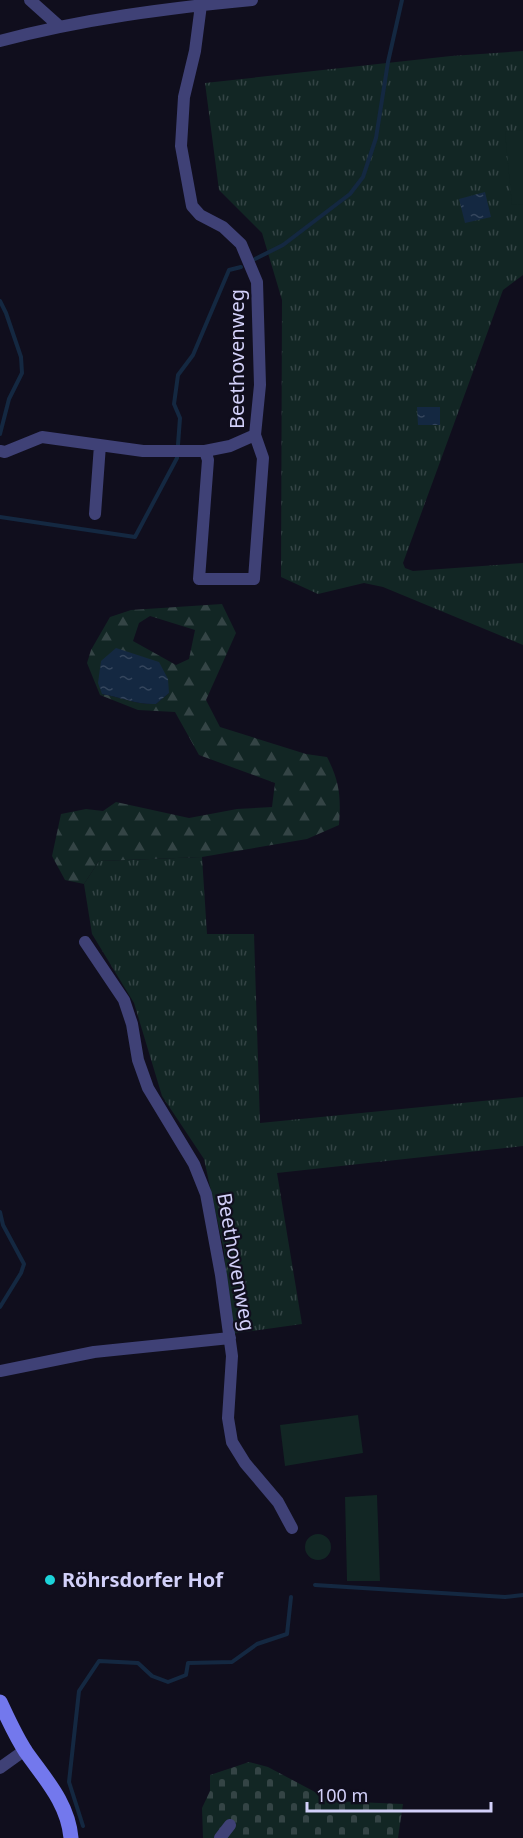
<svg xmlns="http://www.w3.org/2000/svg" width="523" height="1838" font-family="'Noto Sans',sans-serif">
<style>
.grass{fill:url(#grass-tufts)}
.forest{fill:url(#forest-firs);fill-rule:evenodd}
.cemetery{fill:url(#cemetery-stones)}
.pitch{fill:#122624}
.water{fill:url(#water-ripples)}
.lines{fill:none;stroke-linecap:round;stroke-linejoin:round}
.stream{stroke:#142841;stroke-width:4}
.street{stroke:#3f4176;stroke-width:12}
.secondary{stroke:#7378ed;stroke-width:15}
.poi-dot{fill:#1cd3d9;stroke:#100e1d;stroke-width:2}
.labels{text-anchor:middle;stroke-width:4.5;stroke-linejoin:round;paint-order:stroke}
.street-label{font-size:20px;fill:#d2d0f9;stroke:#100e1d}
.poi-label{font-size:20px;font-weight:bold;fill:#d2d0f9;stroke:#100e1d;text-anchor:start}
</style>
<defs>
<pattern id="grass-tufts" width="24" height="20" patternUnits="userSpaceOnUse" patternTransform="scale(1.5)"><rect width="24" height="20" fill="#122624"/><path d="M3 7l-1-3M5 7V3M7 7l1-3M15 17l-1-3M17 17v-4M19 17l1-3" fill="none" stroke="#344445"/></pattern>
<pattern id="forest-firs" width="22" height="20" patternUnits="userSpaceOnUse" patternTransform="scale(1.5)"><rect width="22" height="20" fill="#122624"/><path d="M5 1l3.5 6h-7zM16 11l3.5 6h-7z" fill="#344445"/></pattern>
<pattern id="cemetery-stones" width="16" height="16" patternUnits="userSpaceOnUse" patternTransform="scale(1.5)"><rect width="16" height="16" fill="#122624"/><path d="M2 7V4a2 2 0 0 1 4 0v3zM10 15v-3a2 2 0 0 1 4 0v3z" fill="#344445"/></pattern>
<pattern id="water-ripples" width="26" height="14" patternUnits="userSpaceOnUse" patternTransform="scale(1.5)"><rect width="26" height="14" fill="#142841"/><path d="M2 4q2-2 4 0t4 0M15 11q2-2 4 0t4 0" fill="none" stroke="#35465d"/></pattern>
</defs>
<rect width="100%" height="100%" fill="#100e1d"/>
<path class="grass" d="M523,51V275L503,290L403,563L405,568L413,571L523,563V645L383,587L364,583L318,594L281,577L282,300L262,233L219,190L205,83L451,56Z
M202,857L207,934H254L260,1123L523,1097V1146L277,1173L302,1324L231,1334L224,1251L204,1159L162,1096L134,1003L92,934L84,884L99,861Z"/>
<path class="forest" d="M222,604L236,633L206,700L220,727L306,754L327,757C340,782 341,798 339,825L307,839L202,857L99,861L84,884L65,880L52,856L61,814L86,809L103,811L116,802L189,818L237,809L272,807L275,783L199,755L175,712L138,710L100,695L87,663L91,650L110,617L131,610ZM150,616L195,630L189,659L176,665L133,641L139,623ZM169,693L156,704C138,705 120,697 102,694Z"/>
<path class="cemetery" d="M249,1762L268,1767L332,1801L403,1804L398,1838H203L202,1808L210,1791V1775Z"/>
<path class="pitch" d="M523,130V204L512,205L505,132Z
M358,1415L363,1453L285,1466L280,1425Z
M377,1495L380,1581H347L345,1497Z
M305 1547a13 13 0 1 1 26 0a13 13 0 1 1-26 0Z"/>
<path class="water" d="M485,192L491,217L465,223L459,199Z
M417,407H440V425H418Z
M116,648L159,662L168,679L169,693L156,704C138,705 120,697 102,694L98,683L101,661Z"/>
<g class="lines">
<path class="stream" d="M255,259L283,245L350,194L363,177L376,138L388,62L402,0
M0,301L6,313L21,357L22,373L9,399L0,434
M0,517L135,537L177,458L180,418L174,404L178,375L193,355L229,270L241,267
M0,1212L3,1225L24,1264L21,1273L0,1307
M315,1585L505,1597L523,1595
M83,1826L69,1782L79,1691L99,1661L138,1663L152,1676L168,1682L186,1675L188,1663L232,1662L257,1644L287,1634L291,1597"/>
<path class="street" d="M30,0L59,26
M0,41C82,19 168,8 252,0
M0,451L5,452L42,437L143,451H205L208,460L199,579H254L263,458L255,435L260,385L257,282L241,244L223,227L200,215L192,206L181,146L184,97L195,51L201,5
M205,451L230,446L255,435
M95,514L100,445
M85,942L124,1000L132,1024L138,1060L148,1088L194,1164L206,1194L221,1275L232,1356L228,1418L232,1442L245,1463L278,1502L292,1528
M0,1371L94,1352L230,1338
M0,1768L25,1750
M220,1838L230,1825"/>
<path class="secondary" d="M0,1702C8,1719 16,1737 26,1752C45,1779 68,1803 71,1838"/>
</g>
<circle class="poi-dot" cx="50" cy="1580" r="6"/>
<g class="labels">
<g class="street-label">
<text transform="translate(237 359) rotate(-90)" y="7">Beethovenweg</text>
<text transform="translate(236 1262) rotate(80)" y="7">Beethovenweg</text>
</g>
<g class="poi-label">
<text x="62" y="1587">Röhrsdorfer Hof</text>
</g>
</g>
<path d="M307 1802v9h184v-9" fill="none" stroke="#d2d0f9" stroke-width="3"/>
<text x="316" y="1802" font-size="18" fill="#d2d0f9" stroke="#100e1d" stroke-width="4.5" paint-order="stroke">100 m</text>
</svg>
